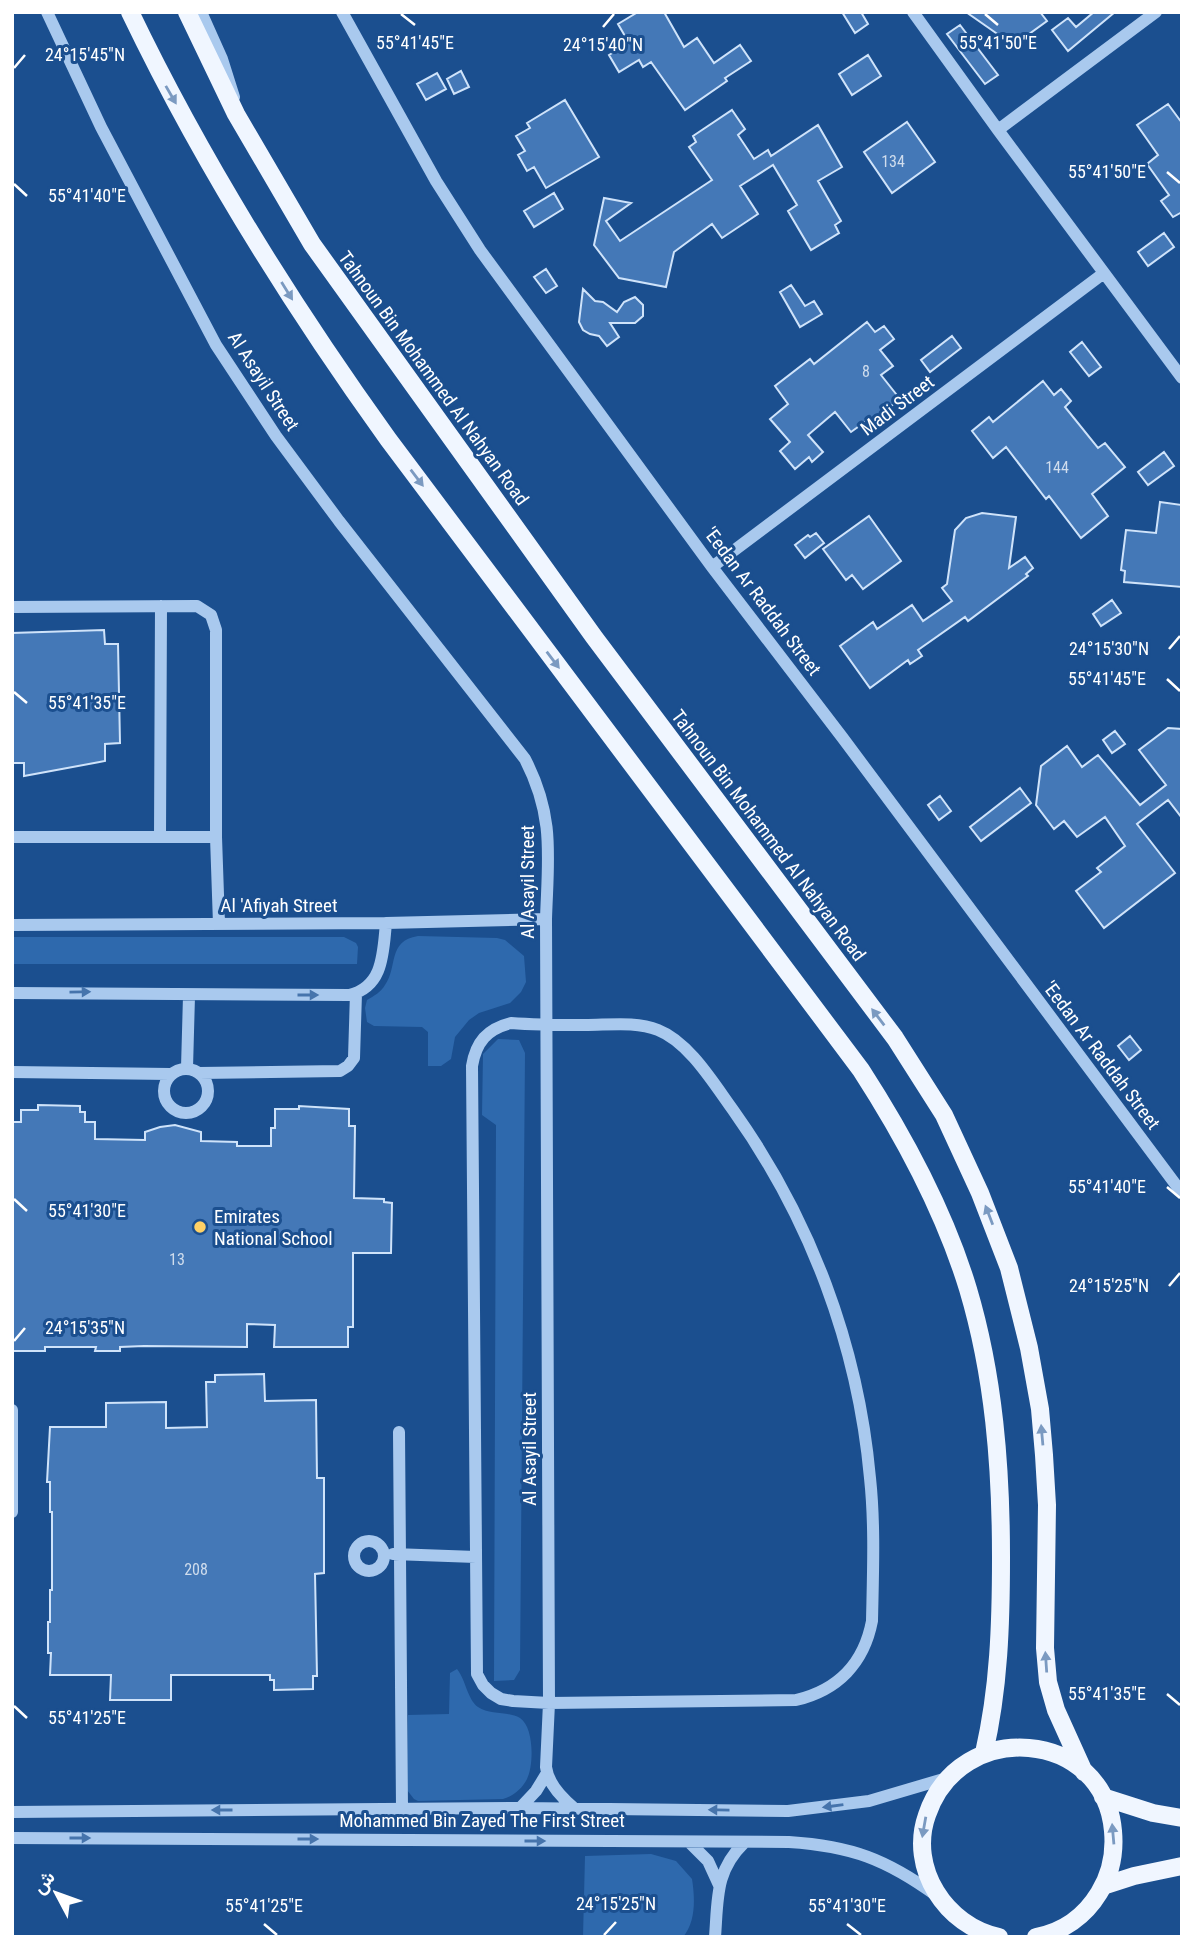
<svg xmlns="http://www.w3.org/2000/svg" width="1194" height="1949" font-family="'Roboto Condensed',Vazirmatn,sans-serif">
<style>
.green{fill:#2e69ad}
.building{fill:#4478b7;stroke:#cfe3fa;stroke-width:2}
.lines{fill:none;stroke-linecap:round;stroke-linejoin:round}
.minor{stroke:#a9c9ee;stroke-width:12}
.major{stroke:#f0f6ff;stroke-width:18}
.oneway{fill:#7b9ac1}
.oneway2{fill:#4674ac}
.ticks{fill:none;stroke:#fff;stroke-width:2.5}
.poi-dot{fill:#ffd166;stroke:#1b4f8f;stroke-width:2.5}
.labels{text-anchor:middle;stroke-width:6;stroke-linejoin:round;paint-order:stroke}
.number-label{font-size:16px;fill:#d0dded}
.street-label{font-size:19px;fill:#fff;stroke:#1b4f8f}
.poi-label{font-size:19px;fill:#fff;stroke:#1b4f8f;text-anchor:start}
.ticks-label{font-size:18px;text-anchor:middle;fill:#fff;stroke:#1b4f8f;stroke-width:6;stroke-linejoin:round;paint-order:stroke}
</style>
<rect width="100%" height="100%" fill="#1b4f8f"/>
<path class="green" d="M418,936L497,938L505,940L524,956L526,982L521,992L510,1003L479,1013L469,1020L455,1037L451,1059L441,1066H428V1032L422,1027L374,1026L367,1022L365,1008L367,1000C374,996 381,992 385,985C398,967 387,941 418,936Z
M12,937H344L356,943L358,947L357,964H12Z
M498,1039L519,1040L525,1053L520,1670L514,1680L494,1681L496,1125L482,1115L483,1054Z
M457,1669C466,1680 467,1699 478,1707C490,1715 508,1711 520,1718C534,1727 534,1765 527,1779C522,1789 513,1796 503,1799L418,1801L414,1799L407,1790L408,1715L449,1714L450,1673Z
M651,1854L676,1861L692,1879C695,1898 696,1922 683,1937H583L585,1856Z"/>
<path class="building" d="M638,12H664L684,47L697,38L714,63L740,45L751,61L725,78L727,81L685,110L651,62L643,67L639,60L619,72L609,55L629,43L618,24Z
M842,12H861L868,24L855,33Z
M966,12H1040L1047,21L1029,34L1006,40Z
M1094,12H1115L1068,51L1052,30L1068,18L1076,27Z
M960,25L998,75L985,84L947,34Z
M868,55L881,76L852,95L839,74Z
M461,71L469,87L454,94L447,79Z
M437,73L446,89L426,100L417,84Z
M565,100L599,157L546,188L534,167L527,171L518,155L525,151L516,136L530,128L527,123Z
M1168,104L1182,123V212L1173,217L1161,201L1169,195L1147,164L1158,155L1137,125Z
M732,110L745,129L738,135L754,159L768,150L771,156L818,125L842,167L818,181L841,221L835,225L839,233L811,250L788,211L797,205L773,165L740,186L758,214L722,238L712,224L674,252L666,287L619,278L594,245L604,198L631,203L606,221L620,241L712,180L689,147L696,142L693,136Z
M907,122L935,162L892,193L864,152Z
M554,193L563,209L534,227L524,211Z
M1164,233L1174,247L1148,266L1138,252Z
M546,269L557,286L546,293L534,277Z
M791,285L805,306L814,301L822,314L800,327L780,292Z
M583,289L595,301L603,302L617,312L624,302L635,297L643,305V316L635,323H610L619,337L607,346L599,336L590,334L583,330L579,322Z
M867,322L875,332L884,326L894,339L880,350L893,366L881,375L900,399L867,425L865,422L851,432L835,412L808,435L823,452L812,462L809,457L795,469L780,451L790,442L770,419L788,404L775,386L810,359L814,364Z
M952,336L961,348L930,372L921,360Z
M1082,342L1101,367L1089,376L1070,352Z
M1043,381L1054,395L1061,389L1071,401L1065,407L1098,448L1105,443L1125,467L1092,494L1108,516L1081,538L1049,496L1046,499L1006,447L993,458L972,431L989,417L993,422Z
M1164,452L1174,466L1148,485L1138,472Z
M1160,502L1182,505V587L1124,582L1125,571L1121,570L1126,530L1156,533Z
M982,513L1016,517L1009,568L1025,557L1033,568L1026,574L1028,576L968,621L965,617L918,650L922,656L910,664L908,660L870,688L840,646L873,622L877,629L912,605L923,621L952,601L942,588L947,584L955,530L966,518Z
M869,516L901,561L863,589L852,575L846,580L823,549Z
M816,533L824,543L805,558L795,545L808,535L810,537Z
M1112,600L1121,613L1101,626L1093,614Z
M104,630L105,644H118L120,743L105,744V761L24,776V763H12V633Z
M1168,728L1182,729V818L1168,800L1137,824L1175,873L1104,928L1076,891L1101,872L1097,868L1125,846L1105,817L1077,837L1064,821L1054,829L1036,805L1041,766L1067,746L1082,767L1098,755L1140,805L1166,785L1139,750Z
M1115,731L1125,744L1112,753L1103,740Z
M1020,788L1031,803L981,841L970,827Z
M940,796L951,811L939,820L928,805Z
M1130,1036L1141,1050L1129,1060L1118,1046Z
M38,1105L80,1106V1112H85V1122H95V1139L145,1140V1132L160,1127L175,1125L201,1132V1141L237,1142V1146H271V1128H275V1109H299V1106L349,1109V1126H355L354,1198L384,1199V1202L392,1203L391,1253H353V1327H348V1347H274L275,1325L247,1324V1347L144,1346L120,1347V1351H95L96,1347H45V1351H12V1122H21V1110H38Z
M264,1374L265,1401L316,1400L317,1478H324V1573L315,1574L317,1676H313V1689L274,1690V1680H270V1675H171V1700H110L111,1675H50L51,1653H48V1622H50V1590H52V1512H50V1482H47L50,1427H106V1403L166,1402V1428L207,1427L206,1382H215V1375Z"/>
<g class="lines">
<path class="minor" d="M47,12L101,127L216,345L276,436L339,521L525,759C555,817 548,857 546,919L549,1703L546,1767C548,1784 562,1798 574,1808
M201,12L222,59L234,97
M342,12L436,181L480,250L712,567L842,737L1182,1193
M913,12L998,130L1182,378
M998,130L1156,12
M712,567L1104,273
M12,607L197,606L211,615L216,630V837L219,924
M12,837H216
M160,837L161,606
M12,925L386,923L546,919
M12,993L349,995C384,987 383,952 386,923
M511,1023C536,1025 560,1025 585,1025C609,1025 636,1021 658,1030C689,1042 714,1084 733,1110C810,1218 858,1345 870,1478C875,1525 873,1573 872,1621C864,1663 838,1690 796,1700L549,1703L513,1701L501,1699L491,1693L483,1685L477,1674L472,1066C476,1042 487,1029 511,1023Z
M187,1068L189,996
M164 1091a22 22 0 1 1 44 0a22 22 0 1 1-44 0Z
M12,1072L170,1074
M199,1073L340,1071L348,1066L354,1058L356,993
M12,1410V1512
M399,1432L402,1809
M354 1556a15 15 0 1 1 30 0a15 15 0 1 1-30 0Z
M393,1554L476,1557
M520,1808L536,1791L547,1773
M12,1812L520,1808L788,1811L869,1801L947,1778
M12,1838L789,1842C851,1846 886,1859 937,1896
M689,1842L708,1861L719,1885
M715,1937C718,1899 715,1871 744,1843"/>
<path class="major" d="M130,12C202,162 291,304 388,439L861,1070C905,1138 944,1210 968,1289C994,1376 1001,1467 1001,1557C1001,1624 999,1688 984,1753
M187,12L236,114L312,244L594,637L895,1038L944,1115L980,1193L1009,1268L1029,1348L1040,1409L1044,1455L1047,1505L1045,1648L1048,1682L1056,1710L1084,1772
M1103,1797L1153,1813L1182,1818
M1103,1886L1134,1876L1182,1866
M999,1937C946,1926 908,1868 927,1815C960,1717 1104,1729 1113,1831C1115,1853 1111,1874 1099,1893C1085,1916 1063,1932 1036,1937"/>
</g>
<defs><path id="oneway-solid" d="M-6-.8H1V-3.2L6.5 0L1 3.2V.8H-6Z" transform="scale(1.75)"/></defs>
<g class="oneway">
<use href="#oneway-solid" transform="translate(171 95) rotate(60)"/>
<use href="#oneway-solid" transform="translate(287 291) rotate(58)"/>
<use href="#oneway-solid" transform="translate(417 478) rotate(53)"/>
<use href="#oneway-solid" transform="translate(553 660) rotate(53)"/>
<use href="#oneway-solid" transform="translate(878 1017) rotate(-127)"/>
<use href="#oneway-solid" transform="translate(989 1215) rotate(-111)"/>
<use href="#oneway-solid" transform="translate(1042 1435) rotate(-95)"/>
<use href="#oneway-solid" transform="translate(1046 1662) rotate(-94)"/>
<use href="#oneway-solid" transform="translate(924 1827) rotate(100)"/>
<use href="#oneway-solid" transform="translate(1113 1834) rotate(-95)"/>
</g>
<g class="oneway2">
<use href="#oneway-solid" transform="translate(80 992) rotate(-1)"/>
<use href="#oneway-solid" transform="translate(308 995)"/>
<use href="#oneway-solid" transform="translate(833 1806) rotate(172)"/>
<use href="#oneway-solid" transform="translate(222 1810) rotate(180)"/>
<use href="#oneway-solid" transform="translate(719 1810) rotate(-179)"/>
<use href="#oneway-solid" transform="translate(80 1838)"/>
<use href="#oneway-solid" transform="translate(308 1839)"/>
<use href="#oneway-solid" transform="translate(535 1841)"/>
</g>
<path class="ticks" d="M401,14L415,25M985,14L998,25M603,27L614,14M14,68L25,55M1167,172L1180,183M14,184L27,196M1169,649L1180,636M1167,679L1180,691M14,692L27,703M1167,1187L1180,1198M14,1199L27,1211M1169,1286L1180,1273M14,1341L25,1328M1167,1694L1180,1705M14,1706L27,1718M264,1924L277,1935M847,1924L861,1935M604,1935L616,1922"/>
<circle class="poi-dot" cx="200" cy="1227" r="7"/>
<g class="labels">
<g class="number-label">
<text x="893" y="167">134</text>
<text x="866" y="377">8</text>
<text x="1057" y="473">144</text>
<text x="177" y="1265">13</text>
<text x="196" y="1575">208</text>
</g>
<g class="street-label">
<text transform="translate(434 378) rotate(54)" y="7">Tahnoun Bin Mohammed Al Nahyan Road</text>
<text transform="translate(264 381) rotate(57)" y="7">Al Asayil Street</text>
<text transform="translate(897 405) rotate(-37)" y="7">Madi Street</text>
<text transform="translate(763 601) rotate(53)" y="7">'Eedan Ar Raddah Street</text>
<text transform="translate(769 835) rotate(53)" y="7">Tahnoun Bin Mohammed Al Nahyan Road</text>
<text transform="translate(527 882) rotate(-90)" y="7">Al Asayil Street</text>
<text x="279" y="912">Al 'Afiyah Street</text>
<text transform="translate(1102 1055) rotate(53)" y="7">'Eedan Ar Raddah Street</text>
<text transform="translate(529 1449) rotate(-90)" y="7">Al Asayil Street</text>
<text x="482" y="1827">Mohammed Bin Zayed The First Street</text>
</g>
<g class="poi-label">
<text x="214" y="1223">Emirates<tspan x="214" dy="22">National School</tspan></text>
</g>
</g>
<g class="ticks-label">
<text x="998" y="49">55°41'50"E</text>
<text x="415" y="49">55°41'45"E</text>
<text x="603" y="51">24°15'40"N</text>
<text x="85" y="61">24°15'45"N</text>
<text x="1107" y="178">55°41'50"E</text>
<text x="87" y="202">55°41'40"E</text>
<text x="1109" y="655">24°15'30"N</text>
<text x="1107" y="685">55°41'45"E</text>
<text x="87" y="709">55°41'35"E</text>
<text x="1107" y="1193">55°41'40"E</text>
<text x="87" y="1217">55°41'30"E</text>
<text x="1109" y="1292">24°15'25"N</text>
<text x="85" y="1334">24°15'35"N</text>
<text x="1107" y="1700">55°41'35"E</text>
<text x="87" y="1724">55°41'25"E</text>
<text x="616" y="1910">24°15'25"N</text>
<text x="264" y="1912">55°41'25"E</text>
<text x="847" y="1912">55°41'30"E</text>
</g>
<rect width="1194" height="1949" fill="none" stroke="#ffffff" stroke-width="28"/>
<g transform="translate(56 1893) rotate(311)" stroke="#1b4f8f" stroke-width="5" paint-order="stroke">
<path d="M0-5L12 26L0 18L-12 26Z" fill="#ffffff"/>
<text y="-10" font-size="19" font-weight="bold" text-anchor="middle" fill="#ffffff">ش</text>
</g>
</svg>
